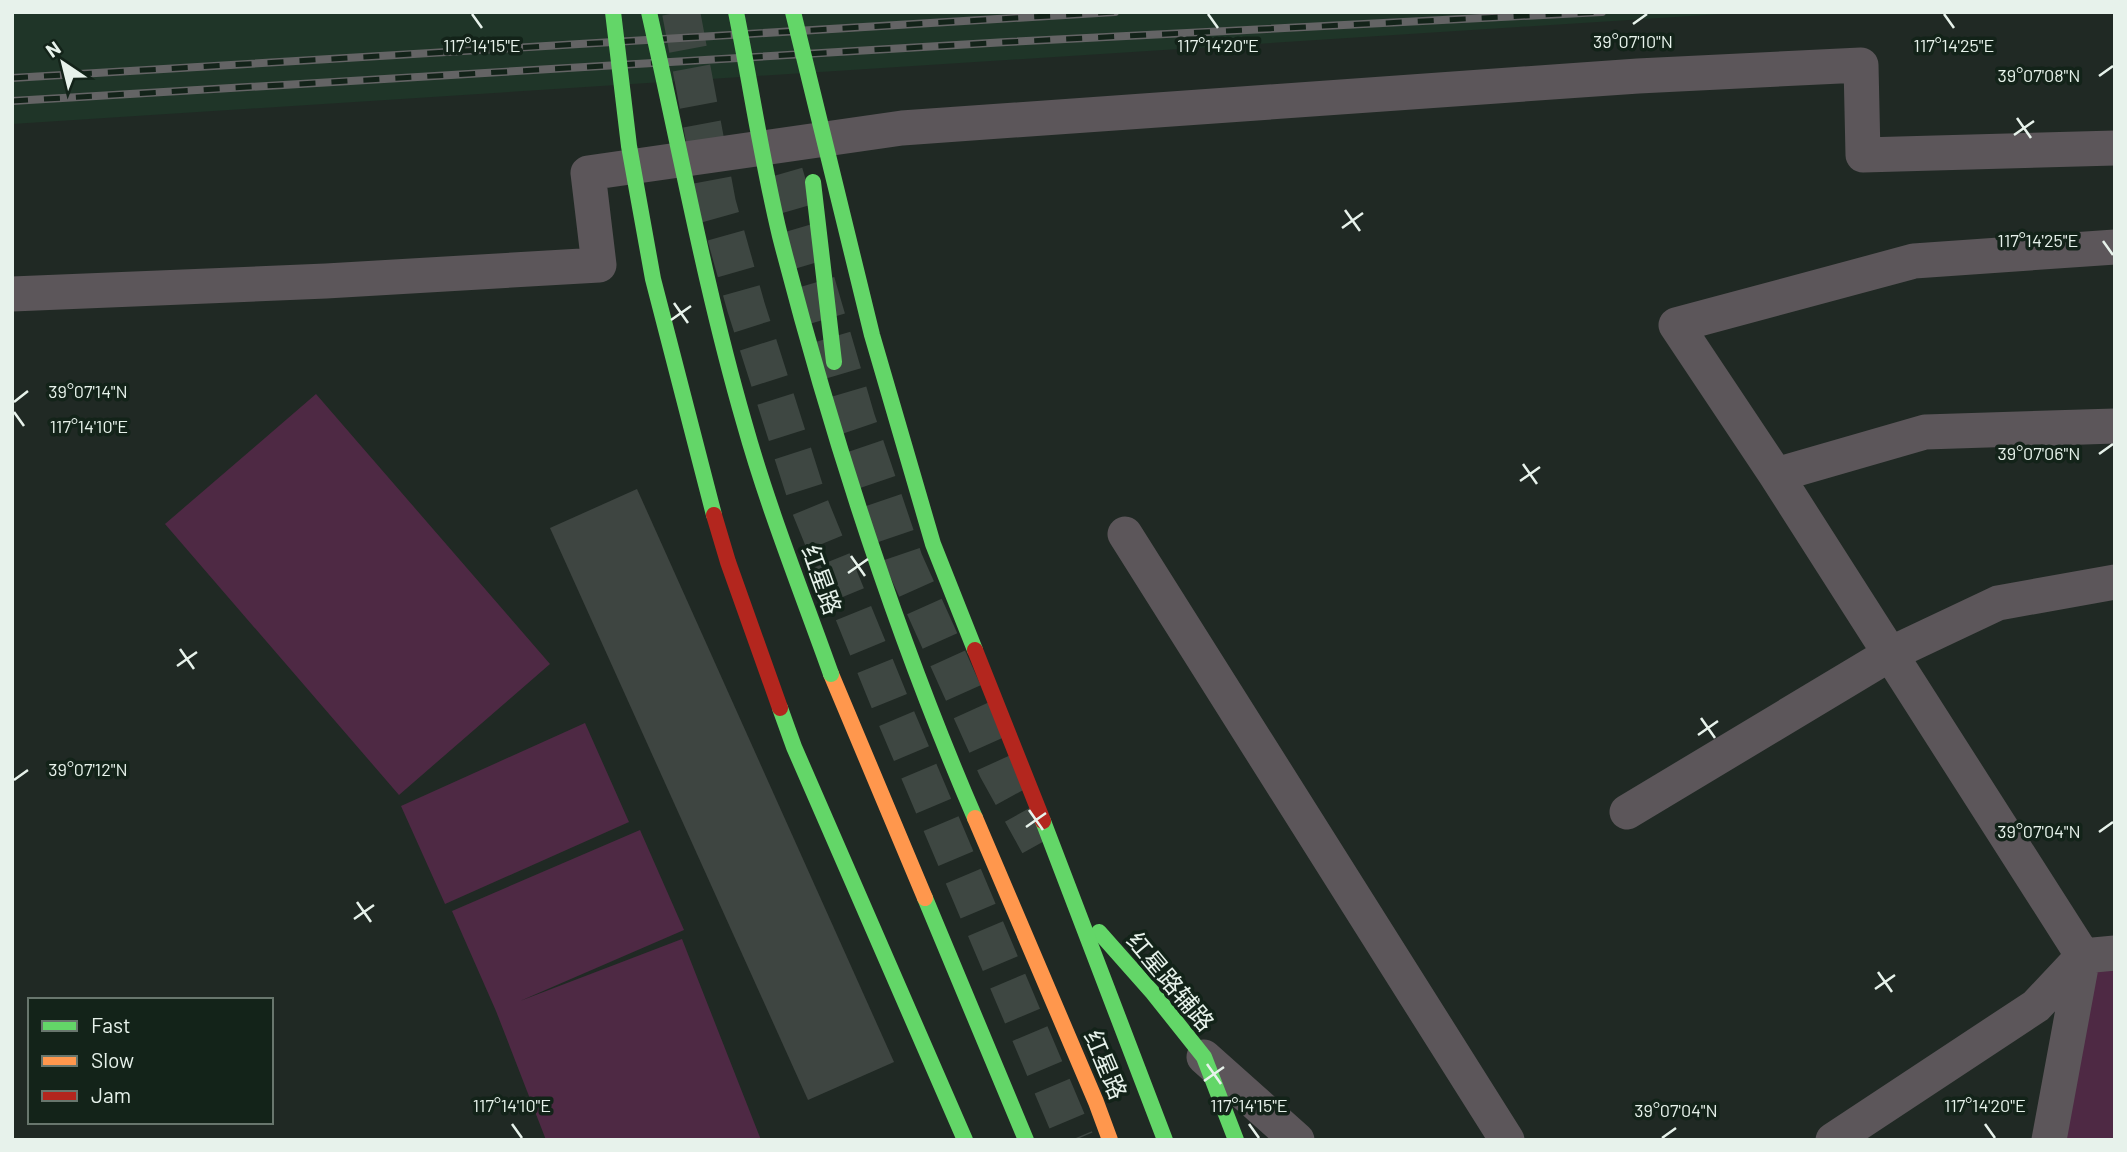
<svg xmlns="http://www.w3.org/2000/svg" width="2127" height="1152" font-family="Barlow,'Noto Sans SC',sans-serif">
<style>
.built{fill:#1f3528}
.green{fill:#4e2944}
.building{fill:#3e4541}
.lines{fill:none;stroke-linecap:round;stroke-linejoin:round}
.secondary-tunnel{stroke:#3e4742;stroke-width:38;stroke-dasharray:38 19;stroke-linecap:butt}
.street{stroke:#5c565a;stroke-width:35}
.fast{stroke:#63d668;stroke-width:16}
.slow{stroke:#ff974d;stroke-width:16}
.rail-casing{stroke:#646465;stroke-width:8}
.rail{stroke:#132319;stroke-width:5;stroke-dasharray:16;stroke-linecap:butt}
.fast-bridge{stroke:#63d668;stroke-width:16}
.slow-bridge{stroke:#ff974d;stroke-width:16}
.jam-bridge{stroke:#b3261e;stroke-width:16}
.ticks{fill:none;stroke:#e7f2eb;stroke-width:2.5}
.labels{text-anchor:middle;stroke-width:7;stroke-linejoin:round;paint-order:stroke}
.street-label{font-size:24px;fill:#e7f2eb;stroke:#132319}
.ticks-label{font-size:18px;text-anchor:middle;fill:#e7f2eb;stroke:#132319;stroke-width:7;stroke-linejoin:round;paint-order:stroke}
</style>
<rect width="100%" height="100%" fill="#202924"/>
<path class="built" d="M12,12H1753L12,124Z"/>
<path class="green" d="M316,394L550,664L399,795L165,524Z
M585,723L629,822L445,904L401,806Z
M640,830L684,930L520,1001L682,939L761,1140H546L496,1011L452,911Z
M2115,967V1140H2060L2091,970Z"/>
<path class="building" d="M637,489L894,1062L808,1100L550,528Z"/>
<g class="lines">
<path class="secondary-tunnel" d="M681,12L717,204L746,307L809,504L893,710L1075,1140
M784,173L856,419L904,561L997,768L1039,844"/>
<path class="street" d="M12,294L326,281L599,265L588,173L902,128L1638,76L1861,65L1863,155L2115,148
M1776,475L1676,325L1914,261L2115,247
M1125,534L1507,1140
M1627,812L1890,654L1998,603L2115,582
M1204,1057L1297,1140
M1833,1140L2036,1006L2083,956L1776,475L1925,432L2115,426
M2049,1140L2083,956L2115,953"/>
<path class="fast" d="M925,898L1026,1140
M1099,932L1153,993L1204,1057L1236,1140"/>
<path class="slow" d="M831,674L925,898"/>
<defs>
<path id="rail" d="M12,78L1115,12
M12,101L1007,42L1602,12"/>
</defs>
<use href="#rail" class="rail-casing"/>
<use href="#rail" class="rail"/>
<path class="fast-bridge" d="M613,12L629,146L653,279L714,515
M649,12C680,149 705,287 744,422C768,508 801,590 831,674
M736,12C751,86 762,162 780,236C831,434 894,630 975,818
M793,12L872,335L933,544L975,650
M813,182L834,362
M780,708L794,747L965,1140
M1043,821L1165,1140"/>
<path class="slow-bridge" d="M975,818L1096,1102L1110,1140"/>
<path class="jam-bridge" d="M714,515L728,562L780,708
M975,650L1043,821"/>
</g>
<path class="ticks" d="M472,14L482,28M1208,14L1218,28M1944,14L1954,28M1633,24L1647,14M2099,76L2113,66M2017,118L2031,138M2014,135L2034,121M1345,210L1360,231M1342,228L1363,213M2103,241L2113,255M674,303L688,323M671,320L691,306M14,402L28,391M14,412L24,426M2099,454L2113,444M1523,464L1537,484M1520,481L1540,467M851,556L865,576M848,573L868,559M180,649L194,669M177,666L197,652M1701,718L1715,738M1698,735L1718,721M14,780L28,770M1029,810L1043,830M1026,827L1046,813M2099,832L2113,822M357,902L371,922M354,919L374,905M1878,972L1892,992M1875,989L1895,975M1207,1064L1221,1084M1204,1081L1224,1067M512,1124L522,1138M1249,1124L1259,1138M1985,1124L1995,1138M1662,1138L1676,1128"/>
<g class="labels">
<g class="street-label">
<text transform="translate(821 580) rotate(70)" y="8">红星路</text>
<text transform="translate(1170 982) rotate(50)" y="8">红星路辅路</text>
<text transform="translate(1105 1065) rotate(67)" y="8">红星路</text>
</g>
</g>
<g class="ticks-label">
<text x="1633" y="48">39°07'10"N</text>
<text x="482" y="52">117°14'15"E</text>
<text x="1218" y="52">117°14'20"E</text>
<text x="1954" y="52">117°14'25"E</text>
<text x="2039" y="82">39°07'08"N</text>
<text x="2038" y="247">117°14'25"E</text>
<text x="88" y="398">39°07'14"N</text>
<text x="89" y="433">117°14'10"E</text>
<text x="2039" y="460">39°07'06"N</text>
<text x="88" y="776">39°07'12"N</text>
<text x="2039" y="838">39°07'04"N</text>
<text x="512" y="1112">117°14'10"E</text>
<text x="1249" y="1112">117°14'15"E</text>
<text x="1985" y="1112">117°14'20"E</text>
<text x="1676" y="1117">39°07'04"N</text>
</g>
<rect width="2127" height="1152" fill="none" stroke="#e7f2eb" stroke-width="28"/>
<rect x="28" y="998" width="245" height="126" fill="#132319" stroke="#68766d" stroke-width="2"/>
<rect x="42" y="1021" width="35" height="10" fill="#63d668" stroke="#68766d" stroke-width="2"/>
<text x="91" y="1033" font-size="21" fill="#e7f2eb">Fast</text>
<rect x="42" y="1056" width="35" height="10" fill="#ff974d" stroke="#68766d" stroke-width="2"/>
<text x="91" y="1068" font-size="21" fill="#e7f2eb">Slow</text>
<rect x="42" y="1091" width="35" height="10" fill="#b3261e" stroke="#68766d" stroke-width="2"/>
<text x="91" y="1103" font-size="21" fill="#e7f2eb">Jam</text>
<g transform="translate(63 63) rotate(325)" stroke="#132319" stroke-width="5" paint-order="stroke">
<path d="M0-5L12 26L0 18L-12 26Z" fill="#e7f2eb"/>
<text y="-10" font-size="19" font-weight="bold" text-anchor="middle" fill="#e7f2eb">N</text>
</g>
</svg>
